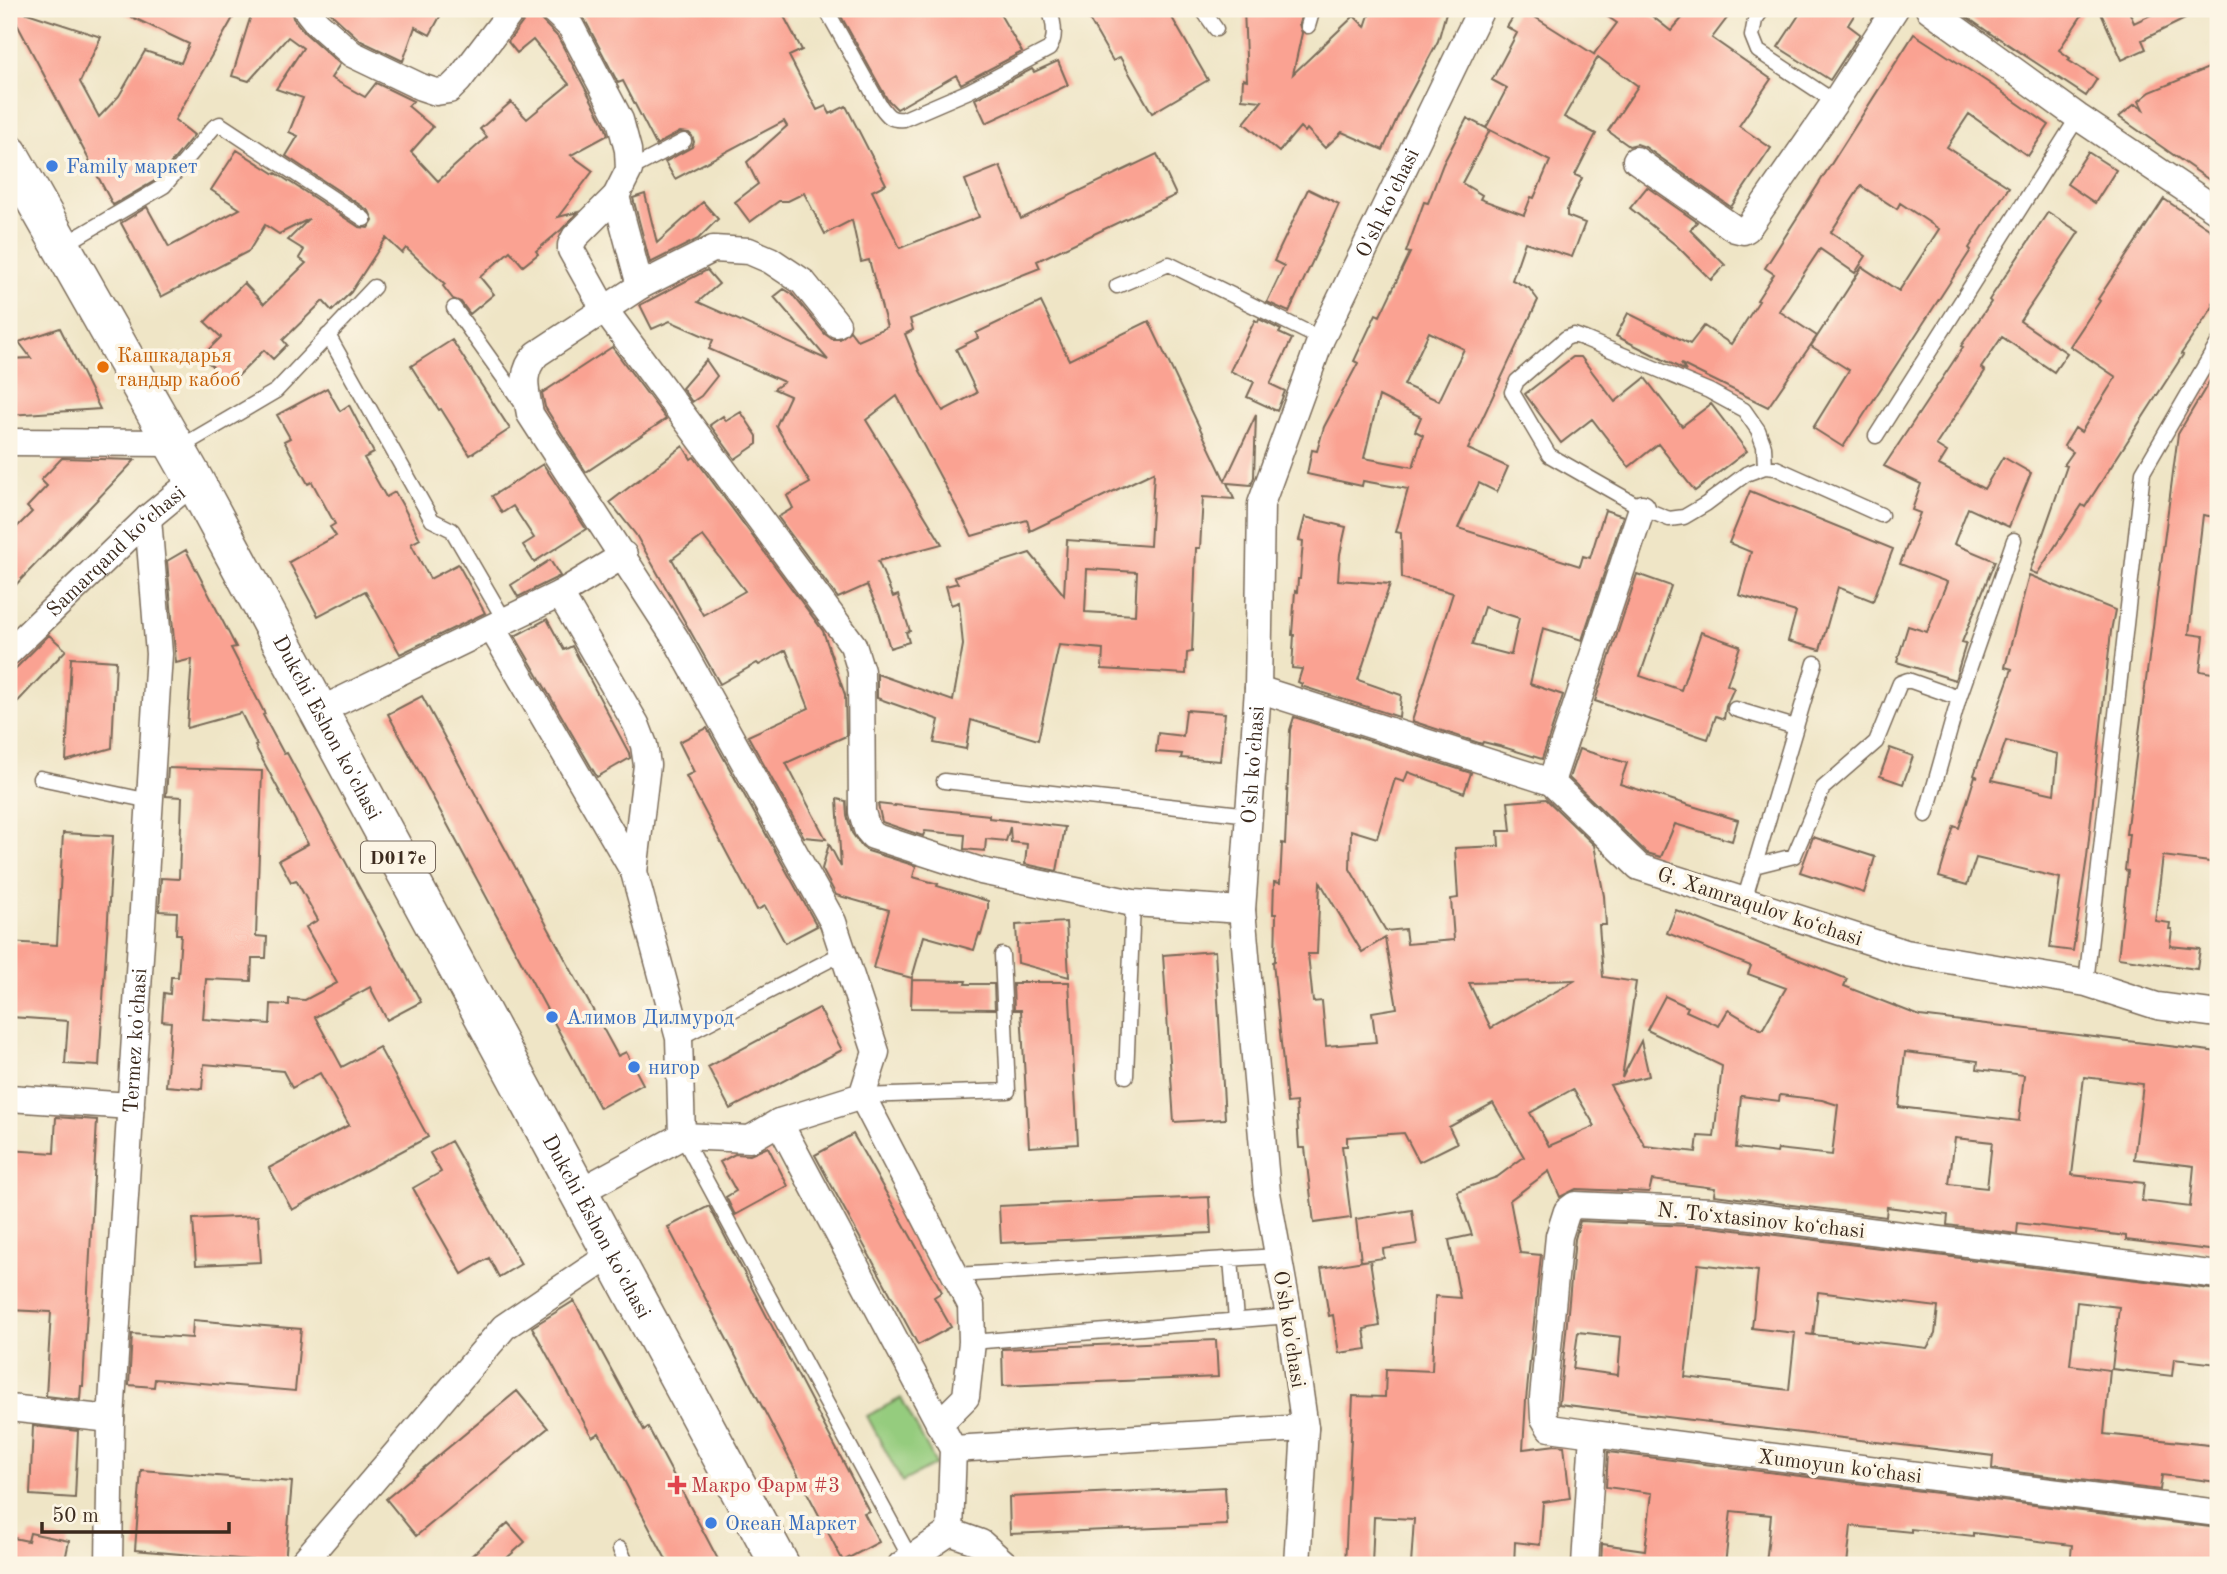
<svg xmlns="http://www.w3.org/2000/svg" width="2227" height="1574" font-family="'Old Standard TT',serif">
<style>
.green{fill:#95cc7e;stroke:#687b4e;stroke-width:2}
.building{fill:#faa292;fill-rule:evenodd}
.lines{fill:none;stroke-linecap:round;stroke-linejoin:round}
.service-casing{stroke:#7a6b59;stroke-width:17}
.minor-casing{stroke:#7a6b59;stroke-width:29}
.primary-casing{stroke:#7a6b59;stroke-width:41}
.service{stroke:#fff;stroke-width:14}
.minor{stroke:#fff;stroke-width:26}
.primary{stroke:#fff;stroke-width:38}
.shop-dot{fill:#3f7fe0;stroke:#fcf5e5;stroke-width:2.5}
.food-dot{fill:#e8710a;stroke:#fcf5e5;stroke-width:2.5}
.health-dot{fill:#e0444e;stroke:#fcf5e5;stroke-width:2.5}
.labels{text-anchor:middle;stroke-width:7;stroke-linejoin:round;paint-order:stroke}
.shield{fill:#fcf5e5;stroke:#75675a;stroke-width:2}
.shield-label{font-size:19px;font-weight:bold;fill:#3b2a1e}
.shop-label{font-size:21px;fill:#366cbe;stroke:#fcf5e5;text-anchor:start}
.street-label{font-size:21px;fill:#3b2a1e;stroke:#fcf5e5}
.food-label{font-size:21px;fill:#c56008;stroke:#fcf5e5;text-anchor:start}
.health-label{font-size:21px;fill:#be3a42;stroke:#fcf5e5;text-anchor:start}
</style>
<rect width="100%" height="100%" fill="#fcf5e5"/>
<filter id="ink" filterUnits="userSpaceOnUse"><feTurbulence type="fractalNoise" baseFrequency=".0143" numOctaves="2"/><feDisplacementMap in="SourceGraphic" scale="14" xChannelSelector="R" yChannelSelector="G"/><feConvolveMatrix kernelMatrix="1 2 1 2 8 2 1 2 1" color-interpolation-filters="sRGB"/></filter>
<filter id="wash" filterUnits="userSpaceOnUse"><feTurbulence type="fractalNoise" baseFrequency=".00686" numOctaves="4" result="noise"/><feDisplacementMap in="SourceGraphic" scale="28" xChannelSelector="R" yChannelSelector="G"/><feGaussianBlur stdDeviation="1.57" result="paint"/><feColorMatrix in="noise" values="0 0 0 0 0 0 0 0 0 0 0 0 0 0 0 0 0 1.4 0 .05"/><feComposite in="paint" operator="in"/></filter>
<g filter="url(#wash)">
<rect width="100%" height="100%" fill="#efe5c6"/>
<path class="green" d="M901,1398L936,1464L902,1482L867,1416Z"/>
<g id="blocks">
<path class="building" d="M9,9H15L101,37L80,82L99,117L119,96L145,51L181,63L189,44L115,9H238L175,120L194,135L158,179L113,205Z
M253,9H291L293,18L305,33L340,64L331,78L365,97L376,83L413,101L408,106L433,127L411,152L438,181L487,137L480,129L511,102L527,119L569,84L533,40L517,53L508,42L525,19L537,9L541,20L558,37L605,126L608,135L571,155L593,171L558,217L578,212L561,230L536,251L538,254L523,266L510,251L480,277L494,294L470,314L461,302L453,299L443,286L445,284L406,248L402,253L386,238L351,292L332,311L323,301L283,340L287,345L273,359L264,350L230,384L202,356L221,337L205,322L244,283L264,304L306,263L299,258L304,250L288,240L309,219L279,234L265,225L249,251L161,297L121,223L147,207L169,247L240,209L211,190L237,150L275,174L276,173L359,227L368,228L373,220L369,211L286,156L298,136L289,132L303,98L276,89L303,48L288,37L249,81L232,76Z
M326,9H444L430,35L415,27L403,61L361,41Z
M575,9H780L802,50L789,56L817,110L826,106L830,114L846,106L886,184L872,191L900,248L979,217L965,180L1000,166L1021,219L1157,154L1176,195L1037,261L1040,268L910,319L913,330L905,334L920,371L943,411L977,393L956,349L978,338L976,333L1041,302L1069,360L1149,321L1225,481L1256,415L1254,477L1251,485L1227,483L1234,499L1203,497L1200,548H1196L1192,652L1187,653L1186,674L1102,669L1103,649L1059,645L1038,740L971,720L966,749L934,743L939,720L877,698V674L953,701L963,645L959,602L951,605L946,586L958,583L954,577L1030,553L1064,595L1067,540L1150,546L1154,472L1030,531L1027,520L972,536L897,396L866,420L942,544L878,561L893,597L898,595L910,631L906,632L909,642L890,648L880,615L867,585L838,598L778,517L793,508L787,496L810,483L776,426L790,396L774,389L784,382L709,349L713,340L670,321L652,329L640,305L707,270L719,284L698,302L828,360L774,297L784,289L792,294L825,334L832,339H840L850,331L857,340L887,327L869,260L861,262L852,220L825,234L804,193L788,201H779L750,222L735,202L758,184L747,162L787,126L784,121L675,179L665,162L692,147L694,142L692,136L689,133L680,132L656,145L623,81L618,83L585,20ZM1087,569L1137,572L1135,615L1085,612Z
M837,9H997L1022,52L961,84L956,75L897,109L887,99Z
M1083,9H1167L1208,80L1152,113L1120,57L1113,61Z
M1244,9H1303L1299,24L1302,33L1293,74L1354,16L1365,27L1371,9H1447L1438,41L1398,116L1383,150L1342,132L1325,148L1307,129L1305,132L1300,127L1279,152L1244,123L1262,101L1242,99L1243,79L1247,80Z
M1518,9H1522L1595,55L1594,54L1617,23L1596,9H1643L1671,31L1690,9H1734L1712,38L1771,79L1739,126L1771,148L1731,207L1645,147L1637,144L1629,146L1608,131L1638,86L1598,57L1564,117L1596,134L1575,175L1582,178L1567,210V216L1585,223L1572,257L1525,242L1512,280L1529,288L1538,300L1468,449L1508,467L1497,492L1479,483L1458,528L1580,566L1583,556L1590,558L1605,510L1623,516L1582,640L1543,628L1530,684L1563,695L1542,759L1503,747L1483,742L1482,744L1412,721L1453,593L1402,578L1401,533L1396,532L1408,489L1363,481L1362,486L1307,474L1312,450L1317,451L1324,427L1358,363L1354,361L1376,314L1380,316L1410,253L1406,252L1424,202L1428,203L1443,164L1467,118L1490,130L1462,183L1482,195L1480,199L1524,215L1531,197L1534,198L1550,161L1486,128L1507,88L1492,80L1517,33L1507,27ZM1429,332L1464,349L1439,401L1404,385ZM1379,396L1421,417L1415,431L1423,435L1413,467L1364,458ZM1484,607L1519,618L1511,655L1472,645Z
M1803,9H1858L1848,25L1860,34L1830,80L1778,47Z
M1955,9H2086L2059,50L2070,58L2068,60L2097,79L2086,96L1997,37V38Z
M2099,9H2128L2134,23L2163,9H2180L2185,19L2142,40L2146,49L2122,60Z
M1914,34L1989,83L2049,125L2028,156L1969,114L1947,147L2009,187L1969,248L1971,250L1843,447L1813,428L1849,370L1811,346L1862,267L1899,291L1939,229L1900,203L1897,209L1861,186L1831,232L1866,256L1855,273L1820,249L1779,311L1817,336L1768,407L1681,364L1686,371L1616,336L1628,313L1690,344L1704,326L1731,344L1759,301L1757,300L1774,274L1765,268Z
M1058,61L1068,85L986,123L975,99L1032,69L1034,72Z
M2218,64V186L2119,117L2135,104L2143,109L2139,101L2150,92Z
M2088,152L2116,170L2095,203L2067,184Z
M1647,187L1697,222L1690,230L1725,265L1711,280L1677,246L1630,208Z
M1308,189L1339,204L1289,312L1267,302L1284,266L1274,261Z
M645,194L657,243L703,202L718,219L698,239L650,263L633,198Z
M2164,199L2218,235V294L2212,303L2214,305L2181,354L2183,355L2085,507L2082,505L2037,574L2030,571L2067,466L2064,465L2073,452L2064,446L2075,428L2081,432L2116,377L2070,346L2100,301L2098,299Z
M2048,212L2079,232L2020,321L2067,353L2054,372L2002,337L1981,368L1985,371L1936,445L1947,452L1939,465L1984,489L2003,457L2031,473L2009,527L1968,508L1954,544L1995,561L1962,642L1966,643L1955,680L1897,662L1908,626L1927,632L1947,582L1900,564L1920,513L1912,510L1921,484L1884,466L1963,347L1961,346L1991,302L1989,300Z
M1259,319L1281,330L1279,333L1292,339L1270,384L1285,391L1277,411L1247,397L1254,382L1230,371L1255,320L1258,322Z
M60,328L100,409L9,415V359L31,358L19,342Z
M452,340L510,429L470,455L441,409L439,410L411,366Z
M612,347L666,419L586,472L545,407L542,393Z
M1573,357H1581L1615,402L1645,378L1682,426L1711,404L1747,451L1695,491L1658,444L1629,467L1592,419L1561,443L1525,394Z
M706,360L717,376L701,396L692,402L682,388Z
M2218,367V493L2215,517L2203,515L2189,634L2204,636L2200,671L2218,674V863L2163,856L2155,921L2170,923L2169,929H2172L2170,946L2200,949L2197,969L2118,958L2128,871L2125,870L2129,834H2126L2178,434Z
M327,388L340,411L349,405L374,453L364,458L386,497L395,492L403,506L420,539L411,544L430,579L458,564L485,613L400,654L365,591L318,616L289,562L336,536L330,527L335,524L312,482L308,484L284,441L290,438L277,415Z
M741,412L757,436V444L735,459L710,425L723,416L726,421Z
M683,446L691,459L694,457L823,631L845,695L846,736L786,763L826,839L804,837L748,736L809,708L786,650L759,665L757,663L720,684L636,535L610,502ZM703,536L745,591L703,615L672,559Z
M62,458L135,460L9,592V535L32,512L27,507L47,486L41,480Z
M543,464L586,529L534,562L523,545L534,538L513,506L502,513L492,496Z
M1750,491L1893,549L1873,601L1838,587L1820,650L1788,641L1796,612L1739,595L1751,552L1729,543Z
M1305,517L1346,527L1340,554L1338,580L1390,584L1358,680L1401,695L1399,717L1301,686L1302,684L1298,682L1302,669L1292,668L1294,635H1292L1295,591L1297,592L1298,579H1300L1303,541L1299,540Z
M186,550L236,647L231,648L265,714L263,715L284,754L287,753L421,1002L387,1020L370,987L315,1017L342,1067L379,1047L428,1137L292,1210L269,1168L349,1125L320,1073L292,1088L283,1071L204,1064L202,1089L166,1086L171,1022L162,1021L164,993L170,994L171,977H178L181,934H176L177,912L159,911L161,878L179,879L182,797L166,796L168,768L262,771L256,936L267,937L266,958H252L251,981L206,979L203,1019L270,1024L271,1004L289,1005V999L305,1000L337,983L306,927L318,920L296,880L291,882L279,860L308,844L255,746L257,745L241,713L187,728L192,659L176,663L167,561Z
M550,560L560,576L518,597L511,585Z
M1637,574L1671,586L1640,676L1681,690L1701,632L1740,646L1727,685L1734,688L1726,706L1724,719L1716,716L1708,739L1595,701Z
M2029,575L2115,610L2111,631L2087,857L2073,951L2050,948L2060,878L1976,858L1967,885L1939,877L1954,826L1959,828L1975,776L1978,777L1974,775L2012,669L2005,667ZM2006,741L2058,754L2054,794L1992,780Z
M547,619L564,650L572,646L629,753L630,758L597,777L515,636Z
M49,635L66,650L9,711V675Z
M71,658L116,661L112,748L66,761Z
M422,696L618,1056L626,1052L643,1084L600,1108L388,714Z
M1186,710L1225,713L1220,761L1181,758L1182,754L1156,752L1158,733L1183,736Z
M1294,717L1471,773L1464,793L1408,772L1404,782L1395,779L1377,838L1351,830L1350,869L1386,931L1405,929L1407,944L1454,940L1451,899L1458,898L1455,848L1499,846L1498,831H1511L1508,802L1546,799L1594,845L1604,896L1606,925H1599L1603,977L1636,982L1622,1078L1641,1041L1649,1076L1610,1085L1645,1146L1696,1152L1698,1136L1714,1137L1722,1066L1647,1030L1665,996L1688,1007L1686,1011L1719,1026L1728,1010L1762,1030L1786,988L1748,974L1751,966L1667,933L1676,910L1847,979L1844,986L1920,1016L2218,1052V1251L2126,1240V1236L2018,1223L2017,1234L1947,1225L1948,1215L1887,1207L1886,1217L1714,1195L1715,1188L1652,1180L1649,1192L1576,1189L1560,1197L1549,1171L1510,1200L1520,1253L1541,1255L1526,1400L1523,1449L1556,1445L1564,1446L1570,1498L1543,1502L1540,1545L1515,1542L1514,1565H1411L1414,1519L1374,1517L1372,1565H1345L1353,1396L1385,1397L1386,1369L1432,1371L1435,1296L1460,1298L1449,1240L1472,1235L1457,1191L1497,1177L1524,1157L1493,1103L1449,1127L1457,1143L1419,1162L1404,1133L1347,1137V1146H1342L1351,1218L1314,1223L1305,1148H1299L1296,1102L1287,1103L1273,962L1275,961L1276,914H1273L1274,882L1280,883L1282,843L1285,844L1290,730ZM1320,882L1362,952L1385,938L1397,1008L1372,1012L1376,1042L1326,1046L1322,1001L1313,1002L1308,954H1317ZM1576,980L1491,1028L1469,983ZM1905,1052L1978,1061L1977,1069L2024,1075L2019,1121L1899,1107ZM2084,1077L2143,1084L2134,1159L2194,1166L2190,1207L2142,1201L2144,1183L2072,1175ZM1573,1089L1595,1126L1549,1146L1530,1113ZM1780,1095L1822,1100L1838,1105L1832,1155L1778,1149L1777,1153L1736,1148L1741,1096L1779,1101ZM1955,1138L1992,1142L1987,1188L1949,1184Z
M707,728L817,926L785,943L765,906L757,910L686,776L694,772L679,742Z
M1890,748L1913,756L1903,784L1880,776Z
M1579,749L1627,763L1620,784L1738,820L1732,841L1675,824L1661,857L1647,853L1569,778Z
M837,799L846,801L847,816L852,833L862,847L868,851L916,866L913,877L938,884L937,886L988,901V909L981,935L979,934L974,950L924,936L912,978L873,968L889,910L836,895L822,869L829,844L841,867Z
M878,804L895,806V805L989,815V818L1065,827L1057,871L1025,864L1027,844L1011,842L1010,827L1006,841L986,839L985,851L964,849L965,835L925,831L923,836L882,822Z
M63,833L113,836L99,1066L65,1064L68,1021L11,1017L12,1003H9V942L57,945Z
M1813,837L1875,857L1864,893L1800,872Z
M1066,922L1069,977L1018,963L1016,925Z
M1215,951L1225,1119L1174,1122L1163,955Z
M912,980L966,981L965,984H994L995,1009L911,1008Z
M1019,982H1069L1078,1144L1029,1147L1021,1010H1014L1013,984H1019Z
M819,1008L842,1050L730,1109L708,1067Z
M56,1117L97,1120L83,1386H81L80,1400L46,1396L51,1312L9,1310V1150L54,1153Z
M853,1134L942,1292L934,1297L951,1327L918,1345L815,1155Z
M451,1141L521,1264L499,1277L489,1258L462,1274L413,1188L441,1172L430,1153Z
M768,1147L788,1186L735,1215L726,1197L736,1191L720,1162L735,1154L750,1155Z
M1209,1197L1211,1233L1001,1243L999,1206Z
M709,1206L869,1511L864,1513L879,1542L843,1561L668,1227Z
M1412,1210L1417,1244L1383,1249L1384,1258L1361,1261L1356,1219Z
M258,1216L261,1262L196,1265L193,1219Z
M1580,1221L1711,1227L2218,1290V1364L2174,1359L2172,1376L2112,1369L2119,1307L2077,1302L2070,1365L2110,1370L2104,1434L2218,1446V1482L2162,1475L2160,1490L1992,1469L1993,1456L1559,1404L1575,1239ZM1698,1264L1758,1271L1752,1328L1795,1333L1789,1390L1685,1377ZM1818,1292L1938,1307L1935,1334L1927,1348L1806,1334L1813,1335ZM1578,1332L1621,1337L1618,1375L1573,1369Z
M1370,1260L1380,1326L1364,1329L1367,1349L1339,1353L1333,1315L1329,1316L1321,1268Z
M574,1301L644,1430L648,1427L721,1565H669L599,1433L592,1437L532,1327Z
M193,1320L301,1329L295,1391L155,1379L154,1387L129,1385L132,1334L192,1338Z
M1216,1340L1218,1377L1003,1386L1002,1349Z
M517,1391L548,1428L416,1536L386,1499Z
M33,1426L78,1431L75,1498L30,1495Z
M1608,1452L2218,1528V1565H2070L2072,1545L1973,1533V1536L1911,1529V1532L1851,1526L1847,1565L1766,1564L1771,1515L1731,1511L1725,1565H1601L1602,1544L1645,1550L1652,1493L1606,1487Z
M141,1470L292,1482L285,1563L135,1550Z
M1225,1487L1227,1525L1010,1534L1009,1497Z
M508,1523L525,1542L499,1565H461Z
M30,1533L69,1541L64,1565H23L9,1562V1537L28,1541Z"/>
</g>
</g>
<g filter="url(#ink)">
<use href="#blocks" fill-opacity="0" stroke="#7a6b59" stroke-width="2"/>
<g class="lines">
<defs>
<path id="service" d="M826,9L879,104C887,115 890,121 904,119L969,91L1049,49C1057,37 1054,22 1049,9
M1202,9L1216,29
M1763,9L1755,20L1752,36L1758,51L1835,102
M1308,26L1313,9
M629,170L684,141
M62,246L164,186L214,127L220,124L364,219
M1117,286L1169,264L1321,339
M454,308L523,405
M328,335L432,520L452,530L505,621
M1876,436L2078,117
M177,449L276,391L374,287
M1765,467L1764,446L1758,430L1744,410L1709,391L1585,339L1574,335L1566,338L1517,381L1512,392L1549,455L1642,508L1669,519L1684,517L1706,504L1746,474L1765,467L1776,468L1881,515
M1735,709L1795,727
M40,778L150,801
M944,781L1250,815
M1926,815L1959,698
M1754,866L1794,856L1823,788L1876,742L1900,683L1908,680L1959,698L2014,540
M1744,901L1815,663
M2086,983L2143,472L2218,343
M679,1038L843,953
M1126,1076L1133,903
M862,1096L1008,1091L1002,955
M682,1136L913,1563
M1231,1259L1236,1320
M956,1275L1278,1256
M972,1342L1289,1316
M620,1549L627,1565"/>
<g id="minor">
<path d="M306,9L317,23L352,54L421,87L436,92L449,90L459,80L513,9"/>
<path d="M552,9L571,27L620,120L628,150L629,170L616,196L575,237L571,245V250L604,309L853,645L861,671L862,812L867,829L873,836L981,871L1133,903L1242,910"/>
<path d="M1929,9L2078,117L2218,211"/>
<path d="M1636,160L1735,229L1743,231L1747,229L1835,102L1895,9"/>
<path d="M616,196L640,286"/>
<path d="M9,442L173,443"/>
<path d="M560,594L636,724L644,745L647,765L634,872"/>
<path d="M492,628L634,872L679,1038L682,1136"/>
<path id="s1" d="M9,652L148,518L194,480"/>
<path d="M1258,689L1551,782L1639,867L1906,953L2086,983L2157,1006L2218,1014"/>
<path d="M319,711L560,594L624,555"/>
<path d="M1551,782L1642,508"/>
<path d="M862,1096L971,1305L972,1342L966,1397L939,1424"/>
<path d="M9,1098L131,1106"/>
<path d="M779,1122L953,1449L950,1532L901,1565"/>
<path d="M579,1192L682,1136L750,1139L779,1122L862,1096L876,1052L833,922L676,639L530,414C526,391 519,373 537,354L640,286L713,249L749,251L770,260L803,282L837,324"/>
<path d="M9,1408L111,1419"/>
<path d="M1593,1434L1550,1428L1544,1418L1543,1398L1559,1236L1567,1211L1575,1205L1712,1211L2218,1275"/>
<path d="M953,1449L1305,1428"/>
<path d="M950,1532L981,1543L1006,1565"/>
<path id="s2" d="M109,1565L111,1419L159,654L148,518"/>
<path d="M301,1565L504,1327L612,1254"/>
<path id="s3" d="M1297,1565L1305,1428L1289,1316L1267,1193L1242,910L1258,689L1261,504L1321,339L1481,9"/>
<path d="M1585,1565L1593,1434L2218,1513"/>
</g>
<g id="primary">
<path id="s4" d="M9,154L194,480L780,1565"/>
</g>
</defs>
<use href="#service" class="service-casing"/>
<use href="#minor" class="minor-casing"/>
<use href="#primary" class="primary-casing"/>
<use href="#service" class="service"/>
<use href="#minor" class="minor"/>
<use href="#primary" class="primary"/>
</g>
</g>
<g class="shop-dot">
<circle cx="52" cy="166" r="7"/>
<circle cx="552" cy="1017" r="7"/>
<circle cx="634" cy="1067" r="7"/>
<circle cx="711" cy="1523" r="7"/>
</g>
<circle class="food-dot" cx="103" cy="367" r="7"/>
<path class="health-dot" d="M673.5 1474.5h7v7h7v7h-7v7h-7v-7h-7v-7h7z"/>
<g class="labels">
<rect class="shield" x="361" y="841.5" width="74" height="31" rx="5"/>
<g class="shield-label">
<text x="398" y="864">D017e</text>
</g>
<g class="shop-label">
<text x="66" y="173">Family маркет</text>
<text x="566" y="1024">Алимов Дилмурод</text>
<text x="648" y="1074">нигор</text>
<text x="725" y="1530">Океан Маркет</text>
</g>
<g class="street-label">
<text dy="7" stroke="none"><textPath href="#s3" startOffset="1393">O'sh ko'chasi</textPath></text>
<text dy="7" stroke="none"><textPath href="#s1" startOffset="147">Samarqand ko‘chasi</textPath></text>
<text dy="7" stroke="none"><textPath href="#s4" startOffset="656">Dukchi Eshon ko'chasi</textPath></text>
<text dy="7" stroke="none"><textPath href="#s3" startOffset="805">O'sh ko'chasi</textPath></text>
<text transform="translate(1760 906) rotate(18)" y="7">G. Xamraqulov koʻchasi</text>
<text dy="7" stroke="none"><textPath href="#s2" startOffset="525">Termez ko'chasi</textPath></text>
<text transform="translate(1761 1220) rotate(6)" y="7">N. Toʻxtasinov koʻchasi</text>
<text dy="7" stroke="none"><textPath href="#s4" startOffset="1223">Dukchi Eshon ko'chasi</textPath></text>
<text transform="translate(1290 1329) rotate(81)" y="7">O'sh ko'chasi</text>
<text transform="translate(1840 1466) rotate(7)" y="7">Xumoyun koʻchasi</text>
</g>
<g class="food-label">
<text x="117" y="362">Кашкадарья<tspan x="117" dy="24">тандыр кабоб</tspan></text>
</g>
<g class="health-label">
<text x="691" y="1492">Макро Фарм #3</text>
</g>
</g>
<rect width="2227" height="1574" fill="none" stroke="#fcf5e5" stroke-width="35"/>
<path d="M42 1522v10h187v-10" fill="none" stroke="#3b2a1e" stroke-width="3.5"/>
<text x="52" y="1522" font-size="21" fill="#3b2a1e" stroke="#fcf5e5" stroke-width="5" paint-order="stroke">50 m</text>
</svg>
